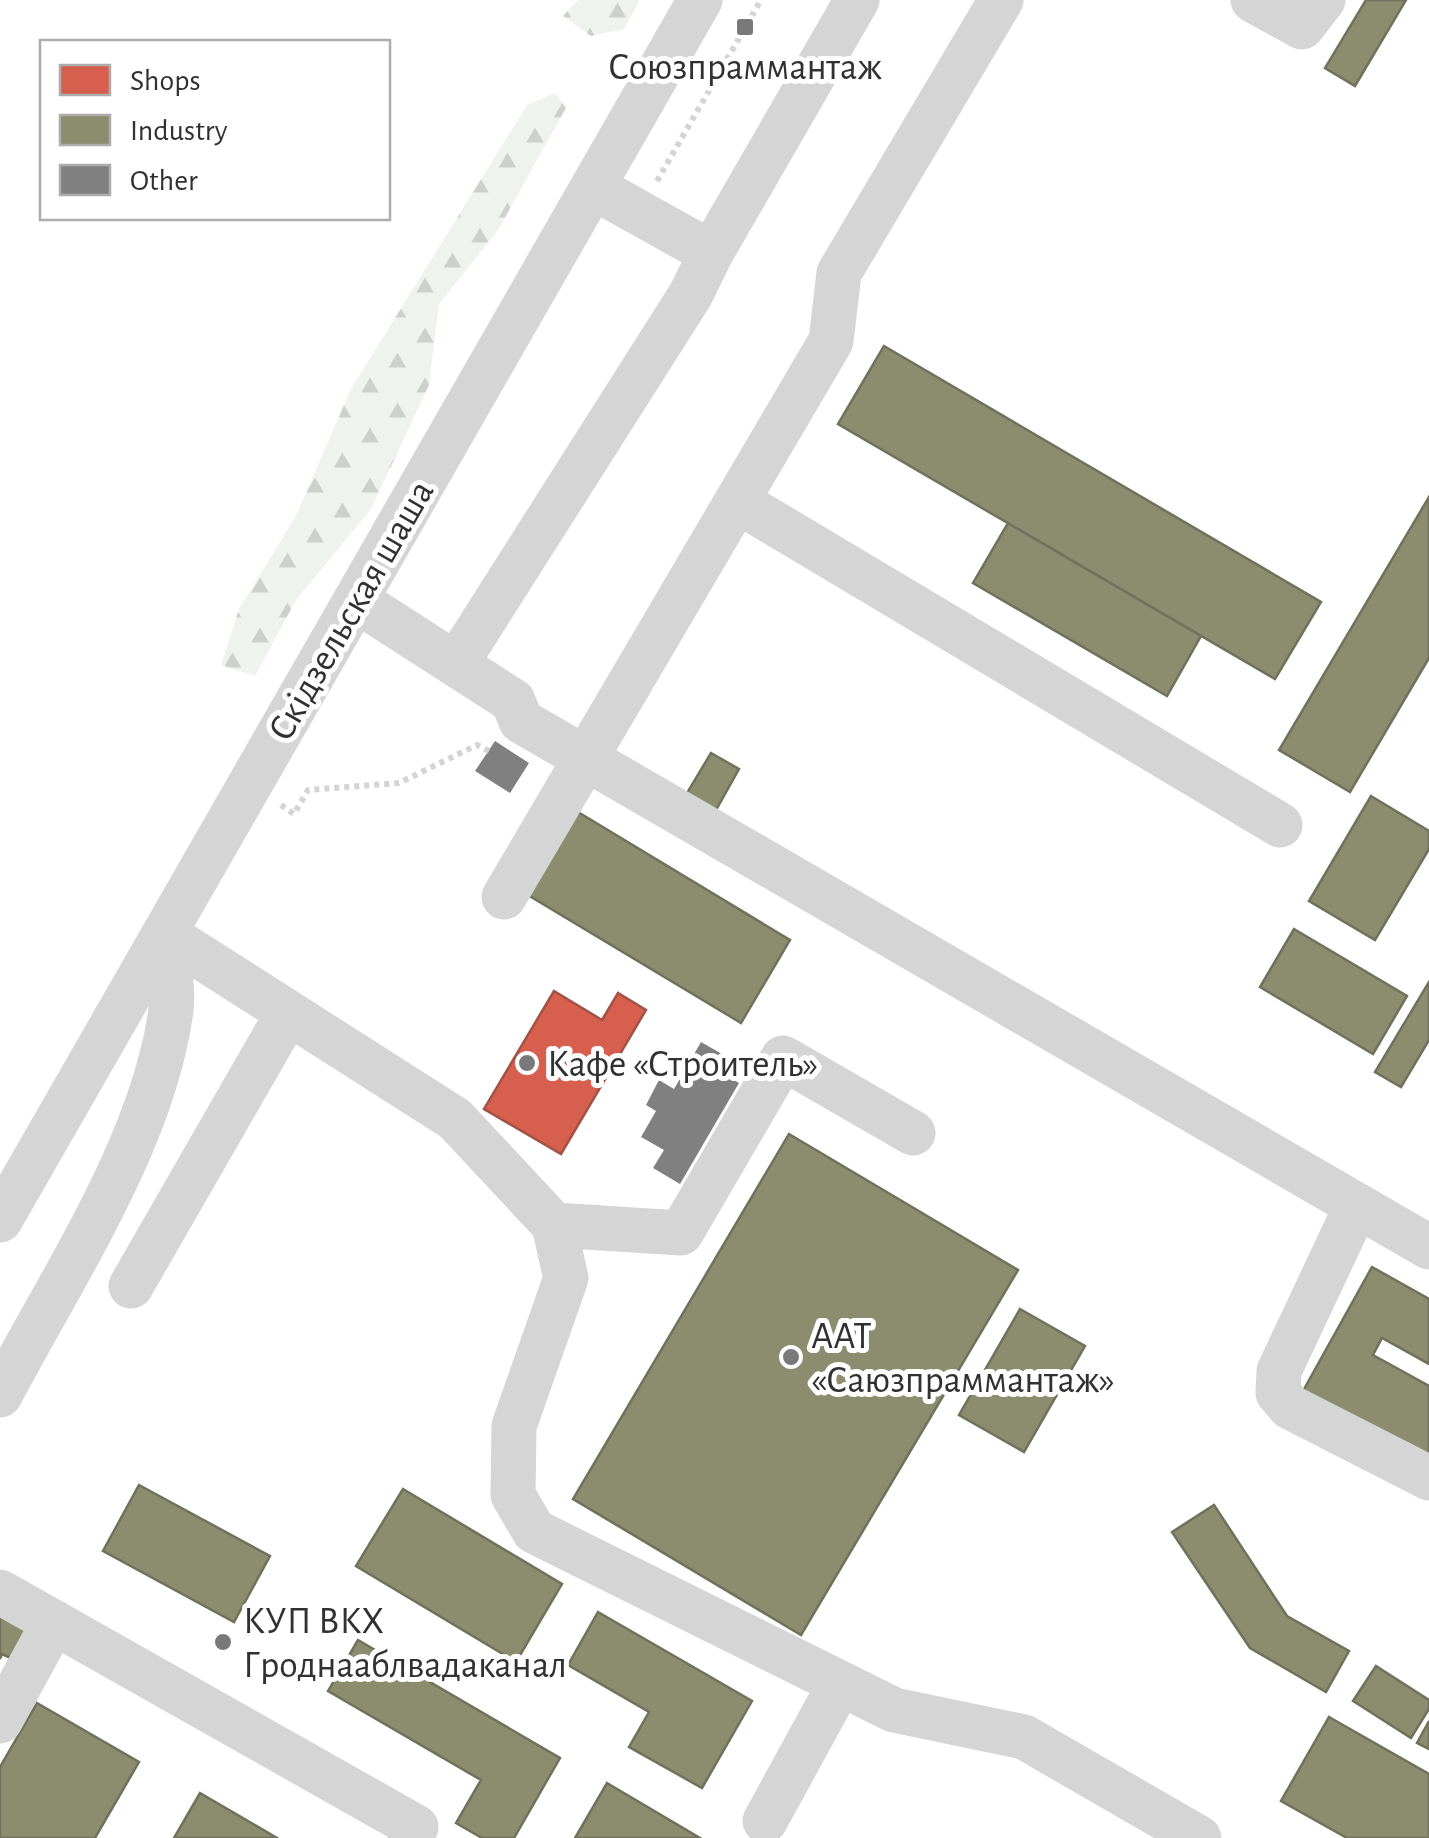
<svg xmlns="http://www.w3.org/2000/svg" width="1429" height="1838" font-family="'Alegreya Sans',sans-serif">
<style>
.forest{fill:url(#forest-firs)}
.shops{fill:#d6604d;stroke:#a45245;stroke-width:2.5}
.industry{fill:#8c8c6e;stroke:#71715c;stroke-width:2.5}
.building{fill:#808080}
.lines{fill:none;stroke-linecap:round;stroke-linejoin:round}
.path{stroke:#d4d4d4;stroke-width:6;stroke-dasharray:5 5;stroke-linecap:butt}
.minor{stroke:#d5d5d5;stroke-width:45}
.poi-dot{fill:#797979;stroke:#fff;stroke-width:4}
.labels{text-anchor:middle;stroke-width:10;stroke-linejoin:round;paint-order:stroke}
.poi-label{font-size:38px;fill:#313131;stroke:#fff;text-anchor:start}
.street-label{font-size:38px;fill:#313131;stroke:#fff}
</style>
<defs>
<pattern id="forest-firs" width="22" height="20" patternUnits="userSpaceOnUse" patternTransform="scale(2.5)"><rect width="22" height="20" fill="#eff3ed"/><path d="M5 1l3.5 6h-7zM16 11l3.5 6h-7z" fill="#cdd1cc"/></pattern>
</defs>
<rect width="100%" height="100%" fill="#fff"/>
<path class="forest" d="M578,0H640L624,29L591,36L563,16Z
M555,93L566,108L498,230L439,304L429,385L371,509L296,600L255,676L221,665L239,609L296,516L351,389L527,105Z"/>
<path class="shops" d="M554,991L602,1020L618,993L646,1010L561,1154L484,1109Z"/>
<path class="industry" d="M1366,0H1406L1355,86L1325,68Z
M884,346L1321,602L1275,679L838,424Z
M1429,497V658L1350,792L1279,750Z
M1008,523L1201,636L1167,696L973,583Z
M711,753L739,769L716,810L687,793Z
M1371,796L1429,831V849L1375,940L1309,901Z
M578,812L790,940L741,1023L528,895Z
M1294,929L1407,996L1373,1054L1260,987Z
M1429,982V1040L1401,1087L1375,1072Z
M789,1134L1018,1270L801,1635L573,1499Z
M1372,1267L1429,1299V1364L1382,1338L1373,1355L1429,1386V1461L1303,1391Z
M1020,1309L1085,1346L1024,1452L959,1415Z
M139,1485L270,1556L234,1622L103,1551Z
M403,1489L562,1584L516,1662L356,1566Z
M1214,1505L1287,1616L1349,1651L1326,1692L1250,1648L1172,1532Z
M0,1602L29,1633L17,1661L2,1654L0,1659Z
M598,1612L752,1701L702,1788L629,1747L649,1712L568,1665Z
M358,1640L560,1758L514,1838H482L456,1823L481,1780L328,1691Z
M1376,1666L1429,1700V1709L1411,1738L1353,1701Z
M37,1703L139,1762L95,1838H0V1767Z
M1329,1717L1429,1774V1838H1347L1281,1801Z
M1429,1721V1749L1417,1743Z
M607,1783L700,1838H575Z
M200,1793L277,1838H174Z"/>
<path class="building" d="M495,741L529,763L510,793L475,771Z
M701,1042L729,1058L721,1072L739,1083L680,1184L653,1168L664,1150L641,1137L656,1111L646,1105L659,1080L674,1089Z"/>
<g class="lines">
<path class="path" d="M657,181L761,0
M281,805L294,814L308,790L399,783L477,745L489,751"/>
<path class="minor" d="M1253,0L1302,27L1323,0
M593,187L711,253L857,0
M737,501L1280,825
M356,600L513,701L521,721L1429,1247
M456,664L691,294L711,253
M504,897L831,341L839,273L1001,0
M165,934L455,1119L554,1225L566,1278L514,1426L513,1495L534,1531L894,1710L1024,1737L1199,1838
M1357,1205L1279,1371L1278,1393L1290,1407L1429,1478
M0,1220L700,0
M554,1225L681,1233L783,1058L913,1133
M131,1286L288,1013
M0,1395C62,1277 153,1143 171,1010C174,986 167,958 165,934
M0,1592L416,1827L410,1838
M0,1721L54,1622
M765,1821L840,1684"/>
</g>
<g class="poi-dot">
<rect x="735" y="17" width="20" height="20" rx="5"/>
<circle cx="527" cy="1063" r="10"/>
<circle cx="791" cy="1357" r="10"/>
<circle cx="223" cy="1642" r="10"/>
</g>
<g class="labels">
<g class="poi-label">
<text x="745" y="79" text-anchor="middle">Союзпраммантаж</text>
<text x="547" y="1076">Кафе «Строитель»</text>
<text x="811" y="1348">ААТ<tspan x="811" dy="44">«Саюзпраммантаж»</tspan></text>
<text x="243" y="1633">КУП ВКХ<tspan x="243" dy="44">Гроднааблвадаканал</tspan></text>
</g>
<g class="street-label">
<text transform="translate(350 610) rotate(-60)" y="13">Скідзельская шаша</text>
</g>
</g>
<rect x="40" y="40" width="350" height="180" fill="#ffffff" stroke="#adadad" stroke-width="2.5"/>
<rect x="60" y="65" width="50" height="30" fill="#d6604d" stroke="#adadad" stroke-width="2.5"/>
<text x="130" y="90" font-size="30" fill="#313131">Shops</text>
<rect x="60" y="115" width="50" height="30" fill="#8c8c6e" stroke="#adadad" stroke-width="2.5"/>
<text x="130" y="140" font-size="30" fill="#313131">Industry</text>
<rect x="60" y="165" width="50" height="30" fill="#808080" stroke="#adadad" stroke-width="2.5"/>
<text x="130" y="190" font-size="30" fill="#313131">Other</text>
</svg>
